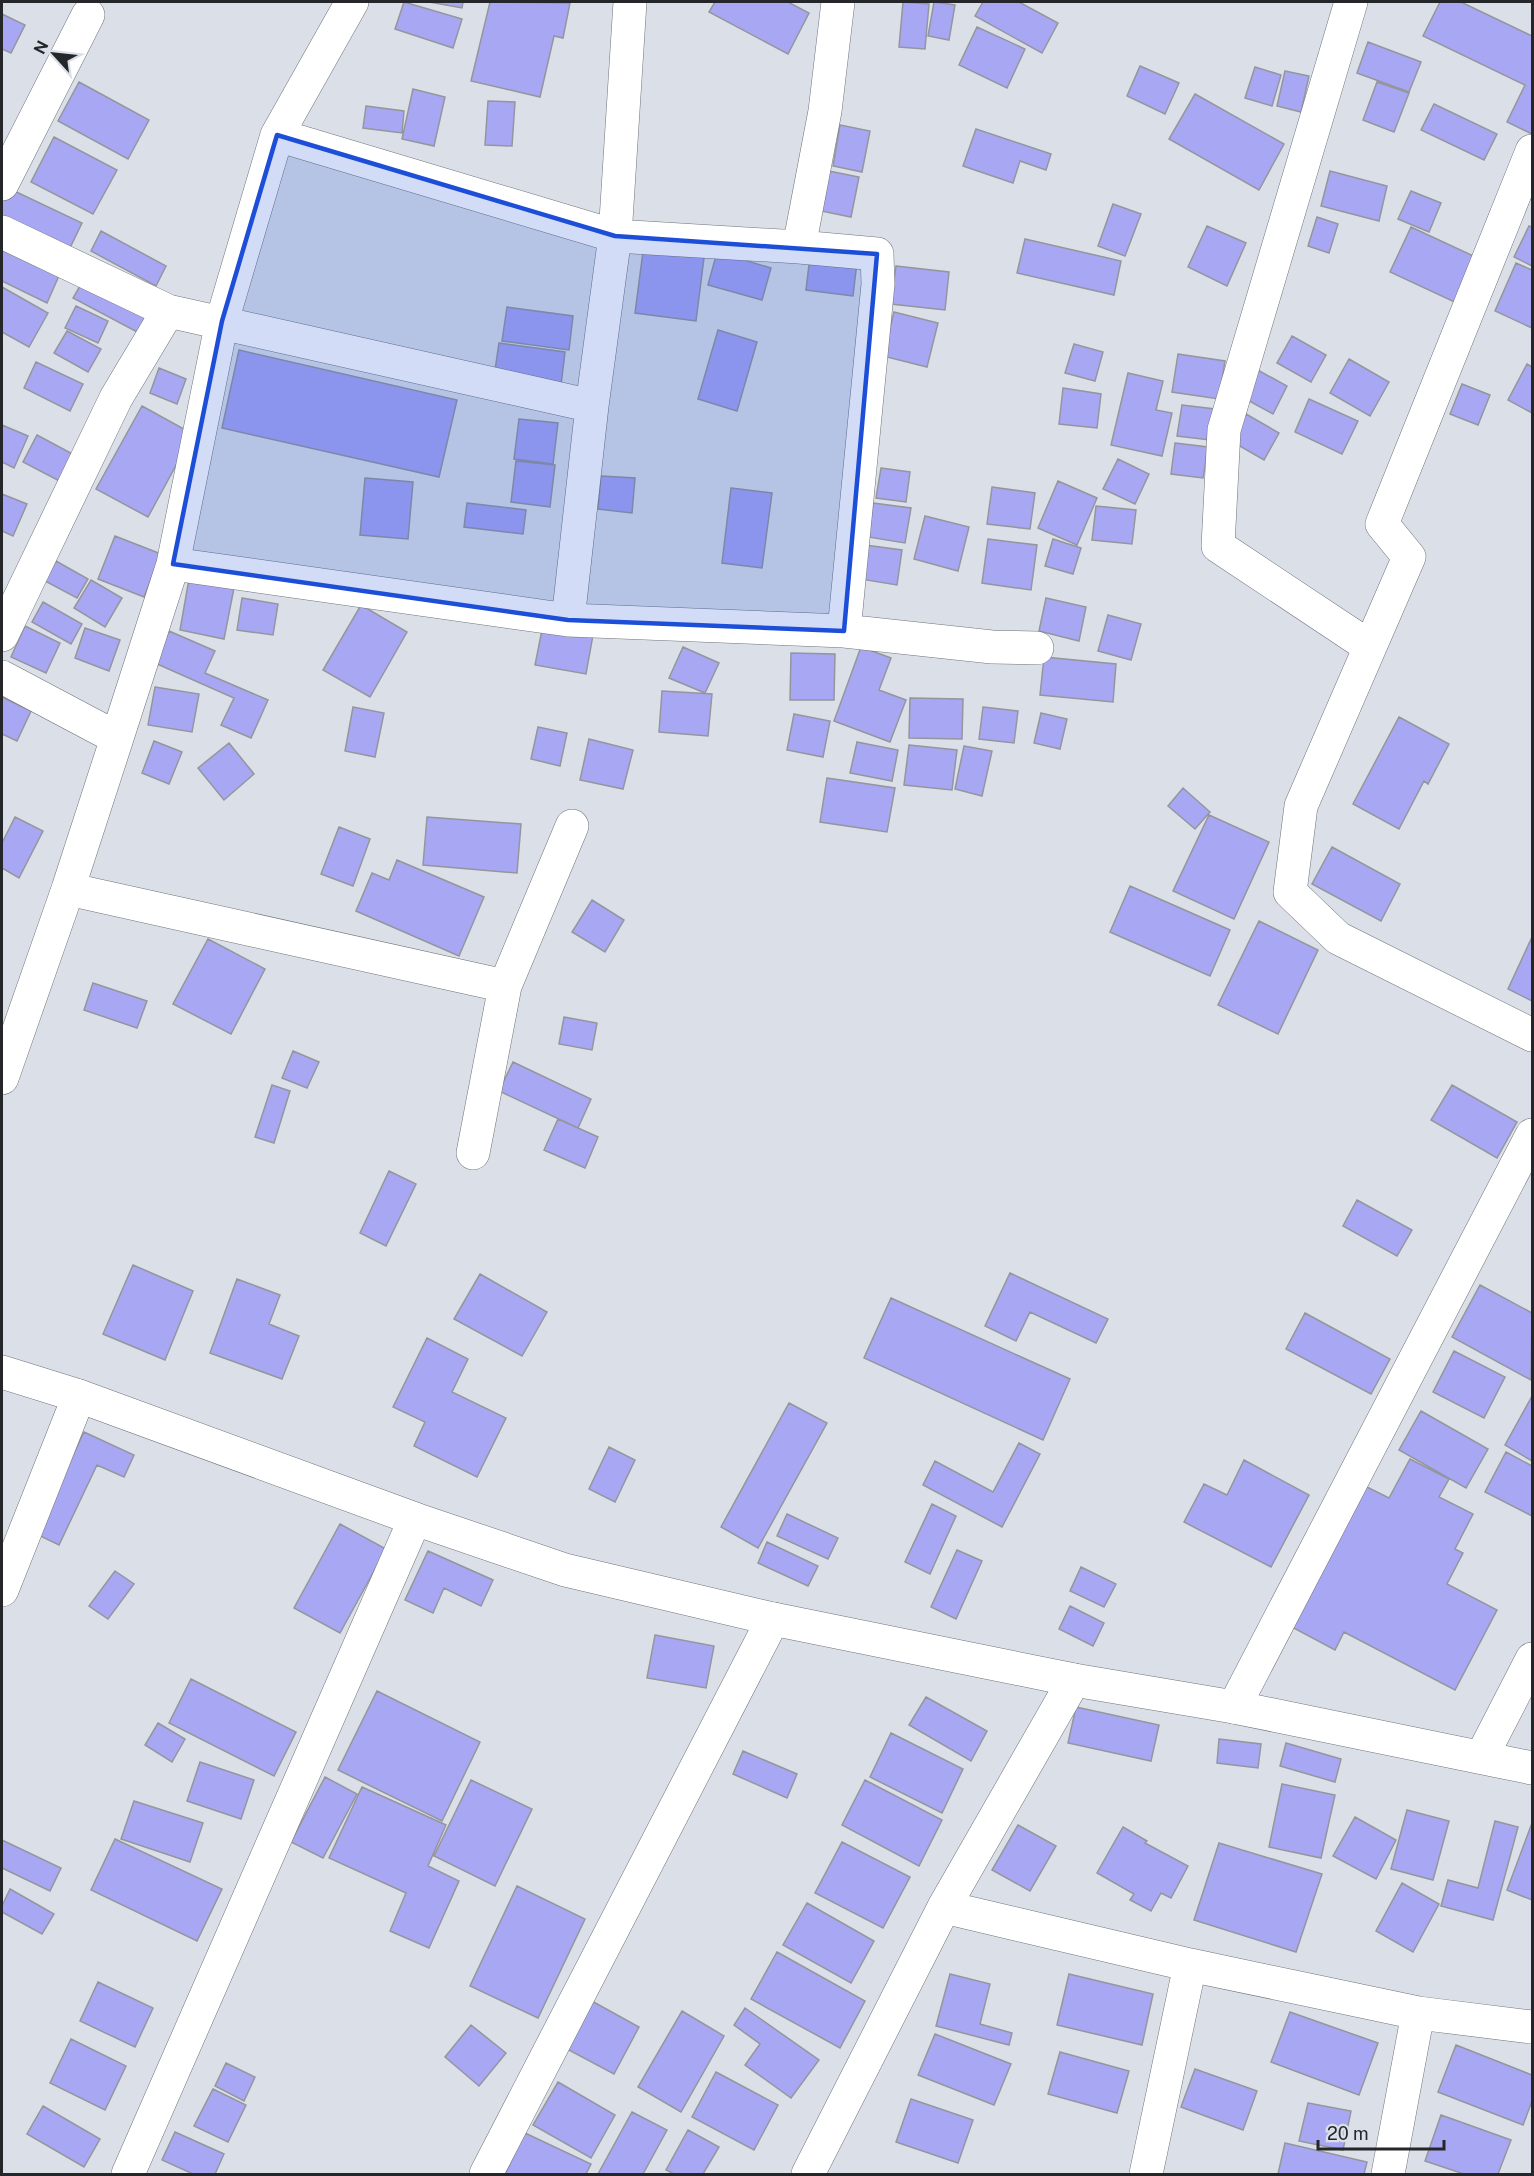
<svg xmlns="http://www.w3.org/2000/svg" width="1534" height="2176" font-family="'Public Sans',sans-serif">
<style>
.building{fill:#a8a7f4;stroke:#95959d;stroke-width:1.5}
.lines{fill:none;stroke-linecap:round;stroke-linejoin:round}
.minor-casing{stroke:#6f737b;stroke-width:34}
.tertiary-casing{stroke:#6f737b;stroke-width:34}
.minor{stroke:#fff;stroke-width:33}
.tertiary{stroke:#fff;stroke-width:33}
.marked{fill:#1d4ed8;fill-opacity:0.2;stroke:#1d4ed8;stroke-width:4.5;stroke-linejoin:round}
</style>
<rect width="100%" height="100%" fill="#dbe0e8"/>
<path class="building" d="M404,2L462,19L453,48L395,29Z
M429,2H463L462,8Z
M490,2L570,3L563,38L554,36L540,97L471,81Z
M715,2H788L809,13L788,54L709,12Z
M903,2L929,4L925,49L899,47Z
M934,2L955,5L949,40L928,36Z
M983,2H1019L1058,23L1042,53L975,16Z
M1440,2H1461L1532,36V134L1507,122L1525,85L1423,36Z
M2,14L25,25L11,53L2,49Z
M977,27L1025,49L1007,88L959,65Z
M1368,42L1421,62L1409,92L1357,73Z
M1140,66L1179,83L1165,114L1127,96Z
M1255,67L1281,75L1272,106L1245,98Z
M1285,71L1309,76L1301,112L1277,106Z
M79,82L149,120L128,159L58,121Z
M1377,82L1409,93L1394,132L1363,120Z
M413,89L445,97L434,146L402,139Z
M1195,94L1284,144L1259,190L1169,139Z
M488,101L515,102L512,146L485,145Z
M1434,104L1497,134L1484,160L1421,130Z
M366,106L404,111L402,133L363,128Z
M840,125L870,131L862,172L833,166Z
M976,129L1051,154L1046,170L1020,161L1013,183L963,166Z
M54,137L117,170L93,214L31,182Z
M829,171L859,177L851,217L821,211Z
M1330,171L1387,186L1379,221L1321,206Z
M8,188L82,223L67,254L2,224V201Z
M1411,191L1441,203L1429,232L1398,219Z
M1113,204L1141,214L1125,256L1098,246Z
M1317,217L1338,224L1329,253L1308,246Z
M1207,226L1246,243L1227,286L1188,267Z
M1529,226L1532,227V266L1514,257Z
M1411,227L1482,260L1461,305L1390,272Z
M101,231L166,266L156,286L91,251Z
M1025,239L1121,261L1114,295L1017,273Z
M2,243L61,271L47,303L2,281Z
M644,244L705,250L696,321L635,313Z
M717,252L771,268L762,300L708,285Z
M810,256L857,262L853,296L806,290Z
M1516,263L1532,270V328L1495,311Z
M896,266L949,272L945,310L891,304Z
M84,279L150,313L139,333L73,298Z
M2,287L48,313L29,347L2,332Z
M76,306L108,321L98,343L65,328Z
M507,307L573,316L569,350L502,341Z
M894,312L938,323L927,367L883,356Z
M718,330L757,342L737,411L698,399Z
M67,331L101,349L88,372L54,353Z
M1292,336L1326,355L1311,382L1277,363Z
M499,343L565,352L561,385L494,377Z
M1074,344L1103,352L1095,381L1065,373Z
M239,350L457,400L439,477L222,428Z
M1178,354L1225,361L1219,399L1172,392Z
M1349,359L1389,382L1370,416L1330,393Z
M36,362L83,384L70,411L24,388Z
M1527,364L1532,367V413L1508,400Z
M159,368L186,379L177,404L150,393Z
M1254,368L1287,386L1273,414L1238,395Z
M1128,373L1163,381L1156,410L1172,413L1162,456L1111,445Z
M1462,384L1490,395L1478,425L1450,414Z
M1063,388L1101,394L1097,428L1059,424Z
M1309,399L1358,421L1342,454L1295,432Z
M1182,405L1215,409L1210,440L1177,436Z
M142,406L193,434L148,517L96,489Z
M1246,414L1279,433L1264,460L1231,441Z
M519,419L558,423L553,464L514,459Z
M2,425L28,436L14,468L2,462Z
M37,435L82,459L67,485L23,462Z
M1175,443L1208,447L1203,478L1171,474Z
M1118,459L1149,474L1135,504L1103,489Z
M516,461L555,465L550,507L511,502Z
M881,468L910,472L906,502L876,498Z
M601,476L635,478L632,513L598,509Z
M365,478L413,482L408,539L360,535Z
M1058,481L1097,498L1077,545L1038,528Z
M992,487L1035,493L1030,529L987,524Z
M731,488L772,493L762,568L722,563Z
M2,494L27,504L13,536L2,531Z
M467,503L526,510L523,534L464,527Z
M873,503L911,508L905,543L868,537Z
M1096,506L1136,510L1132,544L1092,540Z
M925,516L969,527L958,571L914,559Z
M115,536L161,554L144,597L98,579Z
M988,539L1037,545L1031,590L982,583Z
M1053,539L1081,548L1073,574L1045,566Z
M865,545L902,550L897,585L860,579Z
M56,561L88,579L77,598L45,581Z
M189,579L234,588L224,639L180,630Z
M91,580L122,598L105,627L74,608Z
M242,598L278,604L273,635L237,630Z
M1046,598L1086,607L1079,641L1039,631Z
M43,602L82,624L71,644L32,622Z
M361,605L407,632L370,697L323,670Z
M1108,615L1141,624L1131,660L1098,651Z
M543,625L593,635L586,674L535,665Z
M25,626L60,643L46,673L11,657Z
M85,628L120,640L109,671L75,658Z
M169,631L215,651L205,673L268,700L251,738L221,725L234,698L155,663Z
M683,647L719,663L705,693L669,678Z
M861,647L891,658L879,690L906,700L890,742L834,721Z
M791,653L835,654L834,700H790Z
M1044,657L1116,664L1113,702L1040,695Z
M155,687L199,694L192,732L148,725Z
M662,691L712,694L708,736L659,732Z
M2,697L31,711L17,741L2,734Z
M910,698L963,699L962,739L909,738Z
M353,707L384,713L375,757L345,751Z
M983,707L1018,711L1014,743L979,739Z
M1041,713L1067,719L1060,749L1034,743Z
M794,714L830,721L823,757L787,750Z
M1399,717L1449,744L1428,784L1424,781L1399,829L1353,804Z
M538,727L567,733L560,766L531,759Z
M589,739L633,750L623,789L580,780Z
M154,741L182,752L169,784L142,773Z
M857,742L898,750L892,781L850,773Z
M229,743L254,774L224,800L198,768Z
M909,745L957,750L952,790L904,785Z
M964,746L992,751L982,796L955,789Z
M827,778L895,788L887,832L820,822Z
M1183,788L1210,812L1195,829L1168,806Z
M1209,815L1269,842L1234,919L1173,891Z
M15,817L43,831L19,878L2,868V843Z
M427,817L521,824L517,873L423,865Z
M339,827L370,839L353,886L321,874Z
M1332,847L1400,884L1381,921L1312,884Z
M397,860L484,897L459,956L356,911L372,873L389,880Z
M1130,886L1230,930L1210,976L1110,932Z
M592,900L624,920L605,952L572,932Z
M1259,921L1318,950L1278,1034L1218,1005Z
M1532,937V1001L1508,989Z
M208,939L265,969L231,1034L173,1004Z
M93,983L147,1001L137,1028L84,1010Z
M564,1017L597,1023L592,1050L559,1044Z
M293,1051L319,1062L307,1088L282,1078Z
M513,1062L591,1099L578,1128L499,1091Z
M272,1085L290,1091L274,1143L255,1137Z
M1452,1085L1517,1122L1497,1158L1431,1120Z
M558,1119L598,1137L585,1168L544,1150Z
M389,1171L416,1184L386,1246L360,1233Z
M1357,1200L1412,1230L1397,1256L1343,1226Z
M133,1265L193,1291L165,1360L103,1334Z
M1010,1273L1108,1319L1096,1343L1030,1312L1016,1341L985,1326Z
M480,1274L547,1312L522,1356L454,1319Z
M237,1279L280,1295L269,1324L299,1336L282,1379L210,1353Z
M1480,1285L1532,1313L1531,1380L1452,1337Z
M891,1298L1070,1379L1043,1440L864,1358Z
M1305,1313L1390,1359L1371,1394L1286,1349Z
M427,1338L468,1359L452,1392L506,1418L477,1477L414,1446L425,1422L393,1407Z
M1454,1351L1505,1377L1484,1418L1433,1392Z
M1531,1398L1532,1399V1461L1505,1445Z
M789,1403L827,1423L758,1548L721,1527Z
M1421,1411L1488,1449L1466,1488L1399,1450Z
M84,1432L134,1455L124,1477L97,1465L59,1545L36,1534Z
M1019,1443L1040,1454L1002,1527L923,1485L935,1461L993,1492Z
M609,1447L635,1460L615,1502L589,1489Z
M1506,1452L1532,1466V1516L1485,1492Z
M1410,1459L1449,1479L1439,1497L1473,1514L1455,1549L1463,1553L1447,1584L1497,1610L1455,1690L1344,1632L1335,1650L1288,1625L1361,1484L1389,1498Z
M1244,1460L1309,1495L1271,1567L1184,1522L1204,1484L1227,1495Z
M932,1504L956,1516L930,1574L905,1562Z
M787,1514L838,1538L828,1559L777,1536Z
M340,1524L386,1549L340,1633L294,1608Z
M767,1542L818,1566L808,1586L758,1563Z
M957,1550L982,1561L956,1619L931,1607Z
M428,1551L493,1580L481,1606L444,1588L433,1613L405,1600Z
M1081,1567L1116,1584L1104,1607L1070,1591Z
M115,1571L134,1584L108,1619L89,1606Z
M1070,1606L1104,1623L1093,1646L1059,1629Z
M655,1635L714,1646L706,1688L647,1678Z
M191,1679L296,1732L274,1776L169,1723Z
M377,1691L480,1742L442,1821L338,1770Z
M926,1697L987,1731L971,1761L909,1725Z
M1076,1707L1159,1725L1151,1761L1068,1743Z
M158,1723L185,1739L172,1762L145,1745Z
M891,1733L963,1769L942,1813L870,1777Z
M1219,1739L1261,1744L1258,1768L1217,1763Z
M1286,1743L1341,1759L1335,1782L1280,1766Z
M743,1751L797,1774L787,1798L733,1774Z
M200,1762L254,1780L241,1819L187,1801Z
M325,1777L357,1794L323,1858L291,1842Z
M471,1780L532,1809L495,1886L434,1856Z
M865,1780L942,1820L919,1866L842,1825Z
M1282,1784L1335,1795L1321,1858L1269,1847Z
M362,1787L446,1825L428,1866L459,1881L429,1948L390,1931L406,1893L329,1858Z
M134,1801L203,1823L190,1862L121,1839Z
M1407,1810L1449,1821L1433,1880L1391,1869Z
M1355,1817L1396,1840L1376,1879L1333,1856Z
M1495,1821L1518,1827L1493,1920L1441,1906L1448,1880L1478,1888Z
M1532,1823V1900L1507,1890Z
M1018,1825L1056,1846L1030,1891L992,1870Z
M1123,1827L1147,1841L1145,1843L1188,1866L1171,1898L1161,1893L1151,1911L1130,1900L1134,1894L1097,1873Z
M115,1839L222,1889L197,1941L91,1890Z
M2,1840L61,1868L50,1891L2,1868Z
M842,1842L910,1877L883,1928L815,1893Z
M1219,1843L1322,1874L1296,1952L1194,1920Z
M1402,1883L1439,1904L1413,1952L1376,1931Z
M517,1886L585,1919L538,2018L470,1986Z
M10,1889L54,1914L42,1934L2,1912V1906Z
M807,1903L874,1941L851,1983L783,1945Z
M777,1952L865,2001L840,2048L751,1999Z
M950,1974L990,1984L980,2024L1012,2033L1009,2045L936,2026Z
M1069,1974L1153,1994L1142,2045L1057,2025Z
M98,1982L153,2008L135,2047L80,2021Z
M590,2000L639,2027L614,2074L565,2048Z
M745,2008L819,2060L791,2098L745,2065L760,2044L734,2025Z
M682,2011L724,2036L681,2112L638,2087Z
M1290,2012L1378,2043L1359,2095L1271,2062Z
M471,2025L506,2053L479,2086L445,2057Z
M935,2034L1011,2064L994,2105L918,2075Z
M71,2039L126,2066L105,2110L50,2083Z
M1456,2045L1532,2075V2101L1523,2125L1438,2092Z
M1060,2052L1129,2071L1117,2113L1048,2094Z
M226,2063L255,2077L244,2101L215,2086Z
M1195,2069L1257,2091L1243,2130L1181,2107Z
M716,2072L778,2105L754,2150L692,2117Z
M558,2082L615,2115L591,2158L533,2125Z
M213,2089L246,2105L228,2142L194,2126Z
M911,2099L973,2120L958,2163L896,2142Z
M1308,2103L1351,2111L1343,2150L1299,2141Z
M43,2106L100,2139L84,2167L27,2134Z
M632,2112L667,2130L643,2174H598Z
M1441,2115L1511,2140L1498,2174H1464L1425,2161Z
M688,2130L719,2147L703,2174H674L666,2170Z
M175,2132L224,2154L215,2174H193L162,2160Z
M525,2133L591,2164L586,2174H505Z
M1285,2143L1367,2162L1364,2174H1278Z"/>
<g class="lines">
<defs>
<path id="minor" d="M1351,2L1224,430L1218,546L1370,647
M277,135L615,236L799,247L825,111L838,2
M1532,151L1382,524L1409,557L1301,806L1290,892L1338,938L1532,1035
M2,184L88,15
M2,232L168,311L116,398L2,635
M799,247L877,254L878,284L844,631L992,647L1037,648
M168,311L592,406L615,236L630,2
M173,564L568,620L844,631
M568,620L592,406
M2,677L117,738L173,564L222,321L277,135L352,2
M68,889L505,986L572,826
M2,1078L68,889L117,738
M473,1153L505,986
M2,1590L79,1396
M1234,1707L1532,1135
M1482,1756L1532,1659
M944,1907L1190,1965L1418,2013L1532,2027
M128,2174L415,1519
M486,2174L773,1619
M808,2174L944,1907L1074,1680
M1146,2174L1190,1965
M1388,2174L1418,2013"/>
<path id="tertiary" d="M2,1372L79,1396L415,1519L565,1570L773,1619L1074,1680L1234,1707L1532,1768"/>
</defs>
<use href="#minor" class="minor-casing"/>
<use href="#tertiary" class="tertiary-casing"/>
<use href="#minor" class="minor"/>
<use href="#tertiary" class="tertiary"/>
</g>
<path class="marked" d="M277,135L615,236L877,254L844,631L568,620L173,564L222,321Z"/>
<rect width="1534" height="2176" fill="none" stroke="#242629" stroke-width="6"/>
<g transform="translate(54 54) rotate(297)" stroke="#dbe0e8" stroke-width="4.5" paint-order="stroke">
<path d="M0-4.5L10 22L0 15L-10 22Z" fill="#242629"/>
<text y="-9" font-size="16" font-weight="bold" text-anchor="middle" fill="#242629">N</text>
</g>
<path d="M1318 2140v9h126v-9" fill="none" stroke="#242629" stroke-width="3"/>
<text x="1327" y="2140" font-size="18" fill="#242629" stroke="#dbe0e8" stroke-width="4.5" paint-order="stroke">20 m</text>
</svg>
